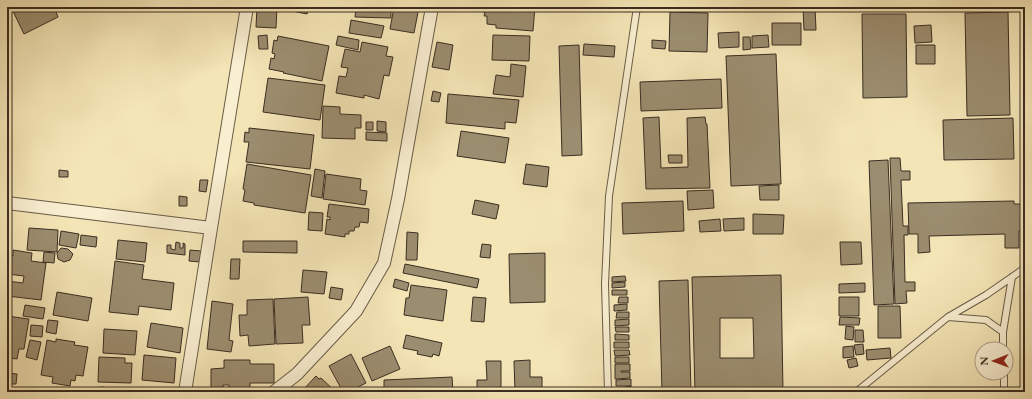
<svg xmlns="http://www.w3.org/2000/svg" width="1032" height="399" font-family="'EB Garamond',serif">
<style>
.building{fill:#9b8d6f;stroke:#3a2e22;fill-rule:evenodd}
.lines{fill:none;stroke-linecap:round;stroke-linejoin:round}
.service-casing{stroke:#685c47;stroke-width:8}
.minor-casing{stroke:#685c47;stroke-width:14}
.service{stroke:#f8eed0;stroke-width:6}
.minor{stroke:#f8eed0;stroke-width:12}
</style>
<rect width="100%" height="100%" fill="#f4e5b6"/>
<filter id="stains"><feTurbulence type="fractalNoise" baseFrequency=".005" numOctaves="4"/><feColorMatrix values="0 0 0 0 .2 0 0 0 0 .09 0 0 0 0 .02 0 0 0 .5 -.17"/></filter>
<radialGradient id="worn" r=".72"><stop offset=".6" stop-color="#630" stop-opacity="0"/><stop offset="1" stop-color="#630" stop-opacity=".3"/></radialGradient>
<path class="building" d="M11,7H27L28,9L34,7H54L58,17L24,34Z
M257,7H277L276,28L256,27Z
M288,7H309L307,14L287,10Z
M356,7H391V18L355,17Z
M394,7H419L414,33L390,29Z
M478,7H535L533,31L496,28V25L487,24V16H484L485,12L478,11Z
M586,7H600V9Z
M803,7H815L816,30H804Z
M863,7H963L864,10Z
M670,12L708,13L707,52L669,51Z
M1008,12L1010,115L967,116L965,13Z
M862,14H906L907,97L863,98Z
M351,20L384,26L381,38L349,33Z
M772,23H801V45H772Z
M931,25L932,42L915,43L914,26Z
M739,32V47L719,48L718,33Z
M267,35L268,49H259L258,36Z
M493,35L530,36L529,61L492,60Z
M768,35L769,47L752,48V36Z
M278,36L329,46L322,81L283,73L284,72L269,69L271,58L274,59L275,54L272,53L274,40L277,41Z
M338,36L359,40L358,50L336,45Z
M743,37H750L751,49L743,50Z
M652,40L666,41L665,49L652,48Z
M362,42L388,47L386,56L393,57L389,76L384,75L379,99L364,95V98L336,93L339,76L346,77L348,68L341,67L345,49L360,52Z
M437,42L453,45L449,70L432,67Z
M584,44L615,46L614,57L583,55Z
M579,45L582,155L562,156L559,46Z
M916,45H935V64H916Z
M776,54L781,184L731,186L726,56Z
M511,64L526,66L523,97L493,94L496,75L510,77Z
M268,78L325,85L320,120L263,112Z
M721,79L722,108L641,111L640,82Z
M433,91L441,93L439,102L431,101Z
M448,94L519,100L516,123L505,122V129L446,123Z
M323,106L340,107V114L361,115V128H355V139L322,138Z
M659,117L661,168L688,167L687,118L705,117L706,124H707L710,188L646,189L643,118Z
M1013,118L1014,159L944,160L943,120Z
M377,121L386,122V132L377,131Z
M366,122H373V130H366Z
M249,128L314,135L310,169L246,162L249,142H244L245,132L249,133Z
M461,131L509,138L505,163L457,156Z
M366,132L387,133V141L366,140Z
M668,155H682V163H669Z
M890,158H900L901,171H910V180H901L903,226H908V235H904L905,282H915V291H906L907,303L895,304Z
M888,160L894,304L874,305L869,161Z
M247,164L311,175L305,213L254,205V203L243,201L245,190L243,189Z
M526,164L549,167L547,187L523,184Z
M315,169L325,171L322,198L311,196Z
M59,170L68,171V177H59Z
M326,174L361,179L360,190L367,191L365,205L323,199Z
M200,180H208L206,192L199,191Z
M779,185V200H760L759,186Z
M713,190L714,208L688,210L687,191Z
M179,196L187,197V206H179Z
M475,200L499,205L496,219L472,214Z
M683,201L684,231L623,234L622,203Z
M1014,201V204H1021L1022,231H1019V248H1005V234L929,236L930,252L918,253V234H909L908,203Z
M329,204L369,209L368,223L360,222L359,227H355L354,231H349V234H345V237L325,234L327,219L330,220V217H327Z
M309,212L323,213L322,231L308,230Z
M753,214L784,215L783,234H753Z
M744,218V230L724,231L723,219Z
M720,219L721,231L700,232L699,221Z
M29,228L58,230L57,252L27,250Z
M7,231L11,232L10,247H7Z
M61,231L79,234L76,248L59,245Z
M407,232L418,233L417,260H406Z
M81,235L97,237L96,247L80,245Z
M118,240L147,243L145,262L116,259Z
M243,241H297V253L243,252Z
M176,242L180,243V248H183V243L185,244V255L167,253V245H171V249L175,250Z
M840,242H861L862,264L841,265Z
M482,244L491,245L490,258L480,257Z
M61,248L68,249L73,254L70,260L64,262L58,259L57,253Z
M13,250L32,253L31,261L46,263L41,300L7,296V281L23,283L24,276L7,274V255L13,256Z
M190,250L201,251L200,262L189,261Z
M44,252L55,253L54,263L43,262Z
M545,253V302L510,303L509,254Z
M231,259H240L239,279H230Z
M115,261L144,265L142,279L174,283L171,310L139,306L138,315L109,312Z
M405,264L479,279L477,288L403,273Z
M303,270L327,272L324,294L301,292Z
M781,275L783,392H695L692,277ZM720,318H753L754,358H720Z
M625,276L626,281L612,282V277Z
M395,279L409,283L407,291L393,287Z
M688,280L691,392H662L659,281Z
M625,282V287L612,288V283Z
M865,283V292L839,293V284Z
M411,285L447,290L443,321L404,315L406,298H409Z
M331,287L343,289L341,300L329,298Z
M612,290H627V295H612Z
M57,292L92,298L88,321L53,315Z
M308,297L310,325H302L303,343L276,344L274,299Z
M473,297L486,298L484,322L471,321Z
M619,297H628V303H618Z
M839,297H859V316H839Z
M273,299L275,344L249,346L248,335L240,336L239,315H247V300Z
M212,301L233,304L229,340L233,341L231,352L207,349Z
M627,304V310L614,311V305Z
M25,305L45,308L43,319L23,316Z
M878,306H900L901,338H878Z
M617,312H629V318H616Z
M7,316L29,319L24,349H19L17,359L9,358L8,367Z
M840,317L860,318L859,325H839Z
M629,319V325L615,326V320Z
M48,320L58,321L56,334L46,332Z
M151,323L183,328L180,353L147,347Z
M31,325L43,326L42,337L30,336Z
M846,326L854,327L853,340L845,339Z
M615,327H629V332H616Z
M104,329L137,331L135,355L103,353Z
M855,330H863L864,342H855Z
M615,334L629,335V340H615Z
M406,335L442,343L439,356L433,354L432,357L417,354L418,351L403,348Z
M56,339L75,342L74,345L88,347L83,376L76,375L75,381L71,380L70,386L52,383L53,377L41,375L47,340L56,342Z
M30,340L41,342L37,360L26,357Z
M614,342H629V348H614Z
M863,344L864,354L856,355L854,345Z
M390,346L400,369L372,381L362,358Z
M853,346L854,357L843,358V347Z
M890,348L891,358L867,360L866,350Z
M614,350H629L630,355L615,356Z
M1023,352H1025V362H1023Z
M351,354L366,383L348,392H343L329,366Z
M144,355L176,358L174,383L142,380Z
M99,357L125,358V363H132L131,383L98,382Z
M615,357H629V363H615Z
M856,358L858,366L849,368L847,360Z
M224,360H250V364H274V383H250V392H229V385H223V387L211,388V369L224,368Z
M530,360V377H542V392H515L514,361Z
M486,361H501V392H477V380H487Z
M615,364H630V371H621V372H630V378L615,379Z
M7,373L17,374L16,384H7Z
M316,376L319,379L321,378L336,392H303L302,391Z
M452,377L453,392H384V380Z
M631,379V386H616V380Z
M631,386V392H625V387Z
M104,387L105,392H89V388Z
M165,389L175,391V392H165Z"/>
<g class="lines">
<defs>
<path id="service" d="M948,317L986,320L1003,332
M1003,349V332L1012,277
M1004,373V392
M608,392L605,284L609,196L637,7
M856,392L948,317L986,295L1025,268"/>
<path id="minor" d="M7,203L211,228
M185,392L211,228L247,7
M274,392L297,374L356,311L384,263L398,199L432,7"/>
</defs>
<use href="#service" class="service-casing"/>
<use href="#minor" class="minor-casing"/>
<use href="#service" class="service"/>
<use href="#minor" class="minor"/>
</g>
<rect width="1032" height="399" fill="none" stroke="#f4e5b6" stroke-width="24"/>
<rect x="8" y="8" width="1016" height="383" fill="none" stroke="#3a2e22" stroke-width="2"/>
<rect x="12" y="12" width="1008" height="375" fill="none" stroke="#3a2e22"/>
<g transform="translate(994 361) rotate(269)"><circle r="19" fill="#f8eed0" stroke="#aca18a"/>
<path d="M0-3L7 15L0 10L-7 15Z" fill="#8f2418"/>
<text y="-6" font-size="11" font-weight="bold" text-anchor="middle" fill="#3a2e22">N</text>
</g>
<rect width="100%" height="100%" filter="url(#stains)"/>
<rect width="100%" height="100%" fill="url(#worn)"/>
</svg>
